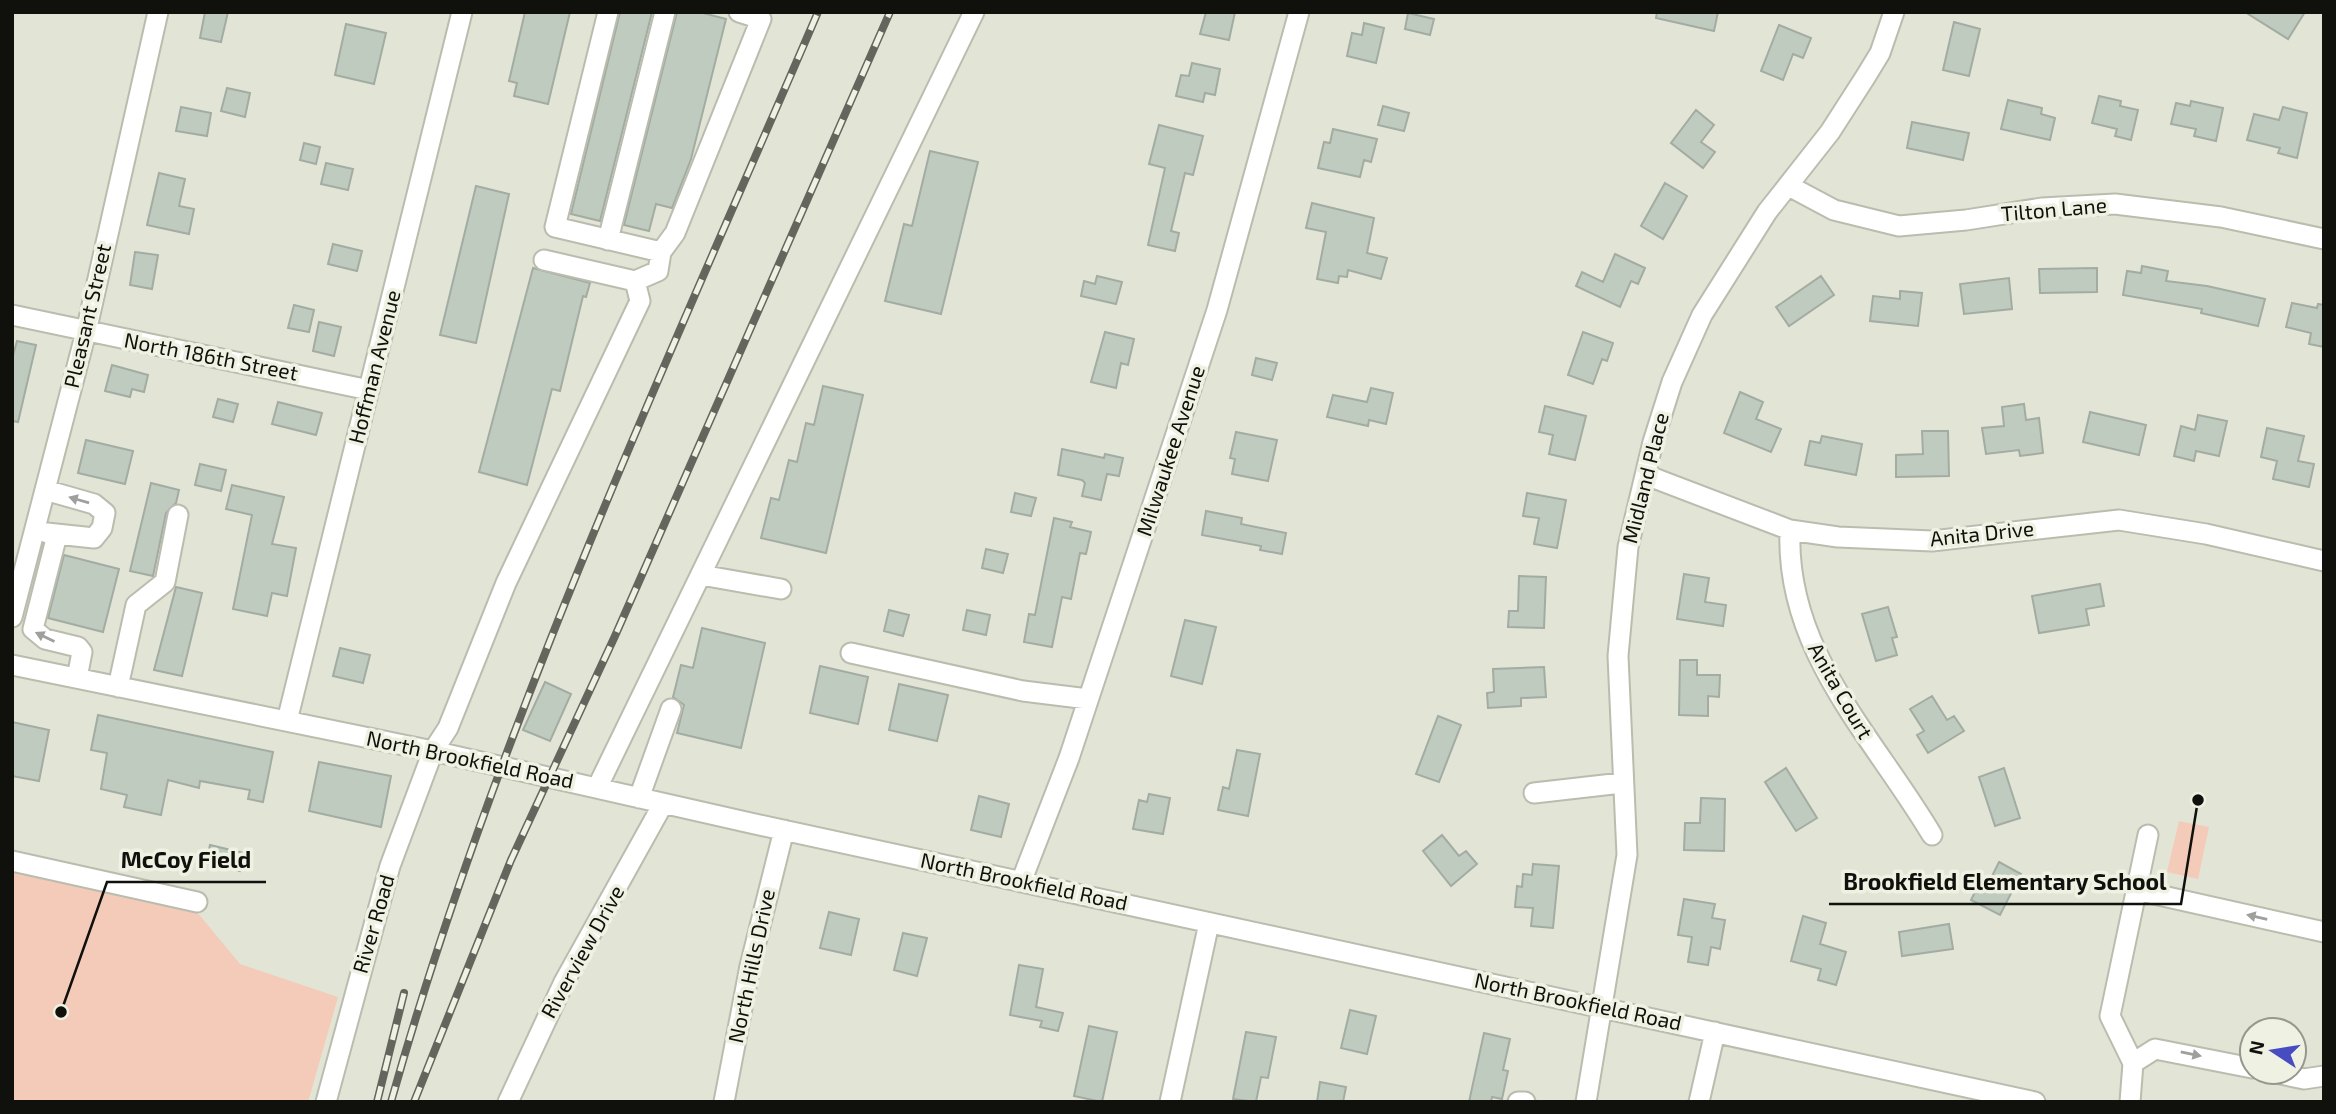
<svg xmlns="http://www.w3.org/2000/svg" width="2336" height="1114" font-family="'Exo 2',sans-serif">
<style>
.green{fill:#f3cbb8}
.building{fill:#c0cbc0;stroke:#a2aca2;stroke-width:2}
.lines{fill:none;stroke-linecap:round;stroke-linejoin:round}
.minor-casing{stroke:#babcae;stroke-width:23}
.minor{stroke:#fff;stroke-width:19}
.rail-casing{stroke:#64655d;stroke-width:8}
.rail{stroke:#eff1e3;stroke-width:5;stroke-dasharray:16;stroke-linecap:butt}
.oneway{fill:#9f9f9e}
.labels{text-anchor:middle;stroke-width:7;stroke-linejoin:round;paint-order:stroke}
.street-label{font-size:21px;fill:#10100c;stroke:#eff1e3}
.leader{fill:none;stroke:#10100c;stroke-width:2.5}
.callout-dot{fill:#10100c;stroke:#eff1e3;stroke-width:2.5}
.callout-label{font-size:23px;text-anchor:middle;font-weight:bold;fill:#10100c;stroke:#eff1e3;stroke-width:7;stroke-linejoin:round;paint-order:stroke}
</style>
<rect width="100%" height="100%" fill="#e2e4d6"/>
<path class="green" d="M2179,821L2209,827L2198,879L2167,872Z
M12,869L197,912L240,964L338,997L308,1102H12Z"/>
<path class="building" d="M205,12H228L221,42L200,38Z
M525,12H570L548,104L514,96L517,83L509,81Z
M620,12H652L600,221L571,214Z
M677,12H699L726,19L691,159L672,208L656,204L649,231L624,225Z
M1206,12H1235L1229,40L1200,34Z
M1657,12H1718L1714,31L1656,18Z
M2245,12H2305L2288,39Z
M1408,13L1434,19L1430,35L1405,29Z
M1954,22L1980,29L1969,76L1943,70Z
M1364,23L1384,28L1376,63L1347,56L1352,33L1362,35Z
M346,24L386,33L374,84L335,75Z
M1779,25L1811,38L1803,58L1793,54L1783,80L1761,71Z
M1192,63L1220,69L1215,95L1205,93L1203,102L1176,96L1181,75L1189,76Z
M227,88L250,93L245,117L221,111Z
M2099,96L2121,101L2120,106L2138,110L2131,140L2115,136L2117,129L2092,123Z
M2008,100L2042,108L2041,114L2055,118L2050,140L2001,129Z
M2191,101L2223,108L2216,141L2194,136L2196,129L2171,124L2176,103L2190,106Z
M1383,106L1409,113L1404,131L1378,125Z
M181,107L211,113L207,136L176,131Z
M2283,107L2307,113L2297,158L2278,153L2280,148L2247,140L2254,114L2279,120Z
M1696,110L1714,125L1701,142L1715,152L1703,168L1671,143Z
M1912,122L1969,133L1963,160L1907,148Z
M1159,125L1203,136L1193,175L1185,173L1171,231L1179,233L1175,251L1148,245L1165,168L1149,164Z
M1333,129L1377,139L1371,162L1364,160L1360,177L1318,168L1324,142L1330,143Z
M304,143L320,147L316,164L300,160Z
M930,151L978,162L941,314L885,301L904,224L912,226Z
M326,163L353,169L348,190L321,184Z
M159,173L185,179L179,206L194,209L189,234L147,225Z
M1665,183L1687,196L1663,239L1641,226Z
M476,186L509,194L476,343L440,335Z
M1312,203L1374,218L1367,253L1387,258L1381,279L1348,270L1347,277L1339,276L1338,283L1317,279L1326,232L1306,228Z
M333,244L362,251L357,271L328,264Z
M135,252L158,255L152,289L130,285Z
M1615,254L1645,268L1638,284L1631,281L1620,307L1576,286L1582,272L1603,282Z
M2142,266L2168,271L2166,281L2207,286L2265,299L2258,326L2201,313L2202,309L2123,295L2127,271L2141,273Z
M533,268L590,283L586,297L583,296L560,391L552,389L527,485L479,472Z
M2097,268V292L2040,293L2039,269Z
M1097,276L1122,282L1116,304L1081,296L1084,281L1095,284Z
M1821,276L1834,295L1789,326L1776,307Z
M2009,278L2012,309L1964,314L1960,284Z
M1900,291L1922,293L1918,326L1870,321L1873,296L1900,299Z
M2292,303L2317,308L2318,304L2324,305V347L2309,344L2311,333L2286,327Z
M294,305L314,310L309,332L288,328Z
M319,322L341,327L334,356L313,351Z
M1105,332L1134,339L1128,365L1121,363L1116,388L1091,382Z
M1583,332L1613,343L1607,361L1602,359L1593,384L1568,375Z
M17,341L36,345L18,422L12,421V359Z
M1256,358L1277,363L1272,380L1252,375Z
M112,365L148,375L144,392L132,389L130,397L105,391Z
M823,386L863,395L826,553L761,538L771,498L779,500L789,460L797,462L806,423L814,425Z
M1371,388L1393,393L1386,424L1369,420L1368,426L1327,417L1333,395L1367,402Z
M1740,392L1763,402L1756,419L1781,429L1771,452L1724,433Z
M218,399L238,404L233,422L213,417Z
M278,402L322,413L316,435L272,424Z
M2024,404L2026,420L2039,418L2043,453L2020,456L2019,450L1986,454L1982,428L2004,426L2002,407Z
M1545,406L1586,416L1575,460L1549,454L1553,435L1539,432Z
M2090,412L2146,425L2139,455L2083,442Z
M2198,415L2227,421L2219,456L2196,451L2194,461L2174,456L2181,426L2195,430Z
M2267,428L2304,436L2298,461L2314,464L2309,487L2273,479L2277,461L2261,457Z
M1922,431H1948L1949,476L1896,477V455L1923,454Z
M1236,432L1277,440L1268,481L1232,474L1235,459L1230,458Z
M1822,436L1862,444L1856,475L1805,465L1810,441L1820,443Z
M86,440L133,451L125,484L78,473Z
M1062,449L1104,458L1105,454L1123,458L1119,476L1107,474L1101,500L1082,496L1085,483L1082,480L1058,475Z
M200,464L226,470L221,491L195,485Z
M151,483L179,490L176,503L166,513L153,576L130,571Z
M232,485L284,497L272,544L296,548L287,596L272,593L267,616L233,609L252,515L226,509Z
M1015,493L1036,498L1031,516L1011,512Z
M1527,493L1566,500L1557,548L1534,544L1539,518L1523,516Z
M1206,511L1242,518L1241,524L1286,533L1282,554L1260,550L1261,546L1202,535Z
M1054,518L1072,522L1070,527L1091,532L1086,554L1080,553L1071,599L1062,597L1052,647L1024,642L1029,614L1035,615Z
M986,549L1008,554L1003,573L982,568Z
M64,555L119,569L103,632L48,618Z
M1684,574L1709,578L1705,602L1726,605L1723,626L1677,619Z
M1519,576L1546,577L1544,628L1508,627L1509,611H1518Z
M2100,584L2104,606L2086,609L2089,625L2039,633L2032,596Z
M176,587L202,593L182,676L154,670Z
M1888,607L1897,637L1892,638L1897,655L1876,661L1862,614Z
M889,610L909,615L903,636L884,631Z
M967,610L990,615L986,635L963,630Z
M1185,620L1216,627L1202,684L1171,676Z
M702,628L765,643L741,748L677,733L684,705L673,697L681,665L693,668Z
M340,648L370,655L363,683L333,676Z
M1680,660H1697V675H1720L1719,697L1708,696V716L1679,715Z
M820,666L868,677L858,724L810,713Z
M1544,667L1546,697L1521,698V706L1488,708L1487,693L1494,692L1493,669Z
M545,682L571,694L550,741L523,730Z
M899,684L948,695L937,741L889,730Z
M1932,696L1947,720L1954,716L1964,731L1928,753L1917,735L1924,731L1910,709Z
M98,715L273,752L263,802L248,799L250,790L200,781L199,788L168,780L161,815L124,807L127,795L101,789L107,753L91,750Z
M1438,716L1461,725L1439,782L1416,774Z
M12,722L49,730L39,781L12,776Z
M1237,750L1260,754L1248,816L1218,810L1223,787L1229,789Z
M319,762L391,776L381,827L309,811Z
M1786,768L1817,818L1796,831L1765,782Z
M2004,768L2020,818L1995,826L1979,777Z
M1149,794L1170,798L1163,834L1133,829L1139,800L1147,802Z
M979,796L1009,804L1001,837L971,830Z
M1701,798L1725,799L1724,851L1684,850L1685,823H1700Z
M1442,835L1459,856L1466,851L1477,864L1451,886L1423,851Z
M210,845L244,853L240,871L206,863Z
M1999,862L2021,874L2000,915L1971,900L1978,886L1985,890Z
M1533,864L1559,866L1553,928L1531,926L1533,908L1515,907L1517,886L1522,887L1523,874L1532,875Z
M1684,899L1715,904L1712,918L1725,920L1720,949L1711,947L1708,965L1688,962L1692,937L1678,935Z
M829,912L859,919L851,955L820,948Z
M1803,916L1826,923L1820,944L1846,952L1836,985L1818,980L1821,969L1791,961Z
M1949,924L1953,949L1902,956L1899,932Z
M903,933L927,938L917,976L894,970Z
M1019,965L1043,969L1036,1007L1063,1013L1058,1031L1040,1027L1042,1021L1010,1015Z
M1350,1010L1376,1016L1367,1054L1341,1048Z
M1089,1026L1117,1032L1102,1102L1074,1096Z
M1246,1032L1276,1037L1268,1078L1261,1077L1256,1102L1233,1099Z
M1484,1033L1510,1039L1503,1070L1508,1071L1502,1099L1492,1097L1491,1102H1469Z
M1320,1082L1346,1087L1343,1102H1317Z"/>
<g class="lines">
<defs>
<path id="minor" d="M608,12L555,227L661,252
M1789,186L1834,210L1899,226L1966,220L2042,208L2115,204L2221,217L2324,239
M608,240L665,12
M635,281L658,271L661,252L675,233L761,19L739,12
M12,315L369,390
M1646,475L1790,530L1838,537L1932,541L2119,520L2206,534L2324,561
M45,490L94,504L105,513L102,528L94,538L47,533
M1790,530C1785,652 1874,737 1932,835
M57,535L33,629L45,639L78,647L82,652L77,678
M701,575L781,589
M12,617L86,332L158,12
M851,653L1023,691L1088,699
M12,665L433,751L746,822L2035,1102
M118,687L136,605L165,582L178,515
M287,721L462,12
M597,788L974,12
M1534,793L1622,783
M639,798L671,709
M12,861L197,902
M1021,882L1069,758L1217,310L1299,12
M2136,890L2324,932
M2133,1063L2155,1049L2252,1068
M2271,1072L2304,1079L2324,1076
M326,1102L390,866L433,751L448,728L506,583L640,301L635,281L544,260
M508,1102L564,982L663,804
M724,1102L750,966L784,830
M1170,1102L1209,923
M1518,1102H1525
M1586,1102L1627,855L1618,656L1628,547L1653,442L1672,382L1702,315L1767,212L1830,132L1866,76L1880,53L1894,12
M1699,1102L1715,1032
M2130,1102L2133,1063L2110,1016L2148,835"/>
</defs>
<use href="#minor" class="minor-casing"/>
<use href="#minor" class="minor"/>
<defs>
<path id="rail" d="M377,1102L404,993
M391,1102C497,726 664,370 818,12
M414,1102L511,860L615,636L890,12"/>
</defs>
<use href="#rail" class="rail-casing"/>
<use href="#rail" class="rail"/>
</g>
<defs><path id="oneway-solid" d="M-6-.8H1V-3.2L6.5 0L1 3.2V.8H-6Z" transform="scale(1.75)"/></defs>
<g class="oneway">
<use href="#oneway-solid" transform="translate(79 500) rotate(-164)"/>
<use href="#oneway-solid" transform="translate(45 637) rotate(-154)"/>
<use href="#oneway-solid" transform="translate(2257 917) rotate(-167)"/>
<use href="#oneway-solid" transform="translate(2191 1054) rotate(12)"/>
</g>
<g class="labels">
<g class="street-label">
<text transform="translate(2054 210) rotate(-5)" y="7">Tilton Lane</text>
<text transform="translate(88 316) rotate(-77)" y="7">Pleasant Street</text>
<text transform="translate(211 357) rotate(11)" y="7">North 186th Street</text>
<text transform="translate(375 367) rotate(-76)" y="7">Hoffman Avenue</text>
<text transform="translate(1171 451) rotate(-72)" y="7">Milwaukee Avenue</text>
<text transform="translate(1646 478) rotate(-76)" y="7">Midland Place</text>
<text transform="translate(1982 534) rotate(-6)" y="7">Anita Drive</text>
<text transform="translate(1840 691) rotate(60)" y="7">Anita Court</text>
<text transform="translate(470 760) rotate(12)" y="7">North Brookfield Road</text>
<text transform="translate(1024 882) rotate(12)" y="7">North Brookfield Road</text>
<text transform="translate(374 924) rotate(-74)" y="7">River Road</text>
<text transform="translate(583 952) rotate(-61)" y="7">Riverview Drive</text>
<text transform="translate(752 966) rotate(-78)" y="7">North Hills Drive</text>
<text transform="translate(1578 1002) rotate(12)" y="7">North Brookfield Road</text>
</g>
</g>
<path class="leader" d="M61 1012L107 882H266M2198 800L2181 904H1829"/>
<g class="callout-dot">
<circle cx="61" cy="1012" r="7"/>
<circle cx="2198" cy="800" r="7"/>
</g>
<g class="callout-label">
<text x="186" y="868">McCoy Field</text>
<text x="2005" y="890">Brookfield Elementary School</text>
</g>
<rect width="2336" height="1114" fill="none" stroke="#10100c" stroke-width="28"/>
<g transform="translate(2273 1051) rotate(282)"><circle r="33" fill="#eff1e3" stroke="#96978d" stroke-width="2"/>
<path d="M0-5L12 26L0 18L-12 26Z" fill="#484cc1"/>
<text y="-10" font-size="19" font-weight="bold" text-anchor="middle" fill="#10100c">N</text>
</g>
</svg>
